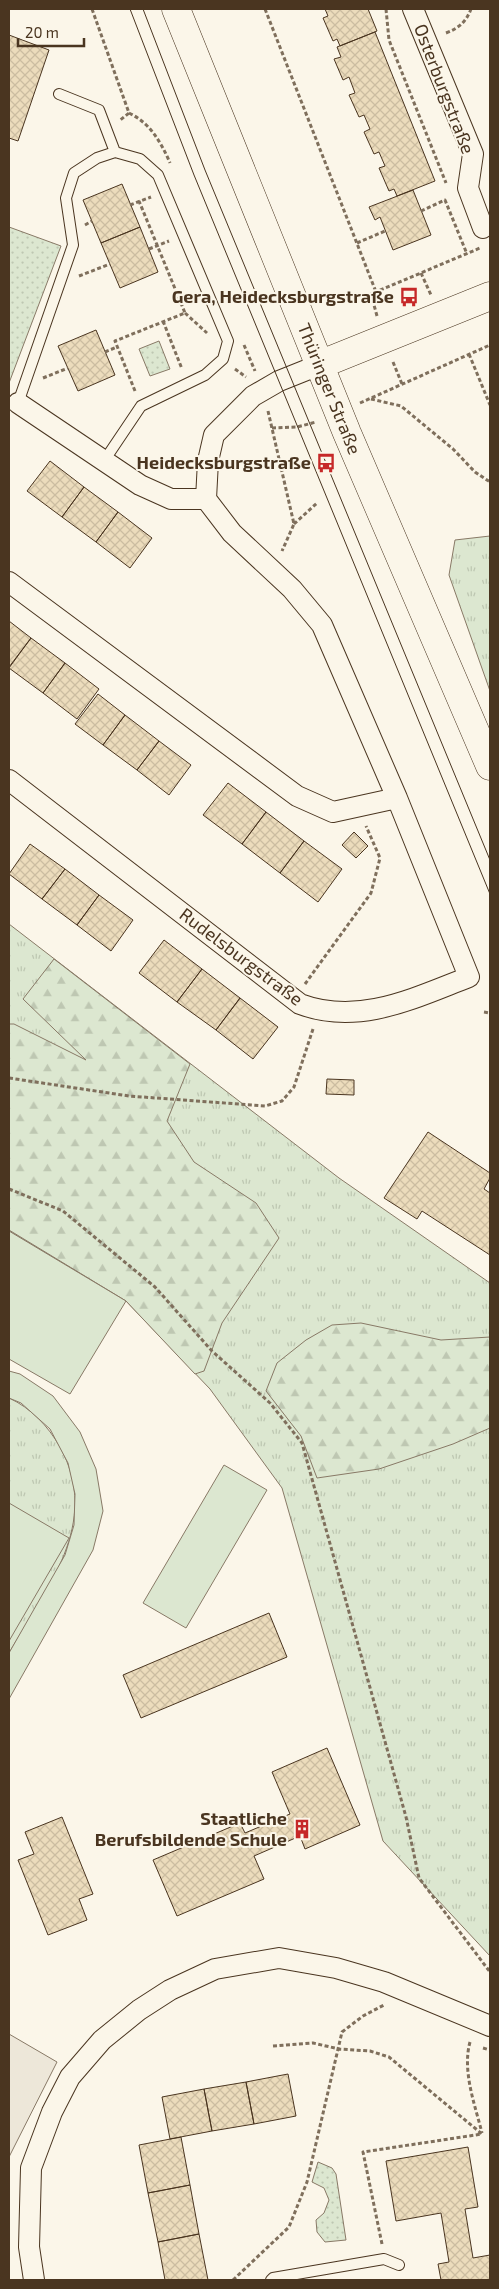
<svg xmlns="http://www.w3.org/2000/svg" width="499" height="2289" font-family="'Exo 2',sans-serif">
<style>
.grass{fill:url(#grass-tufts);stroke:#887966}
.forest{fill:url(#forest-firs);stroke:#887966}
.park{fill:url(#park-dots);stroke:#887966}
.pitch{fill:#dce7d0;stroke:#887966}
.parking{fill:#ede7d9;stroke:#887966}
.building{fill:url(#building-cross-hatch);stroke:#4a3520}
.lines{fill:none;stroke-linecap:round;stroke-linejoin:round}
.lane-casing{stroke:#4a3520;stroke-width:12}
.street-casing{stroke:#4a3520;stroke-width:22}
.secondary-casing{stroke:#4a3520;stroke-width:29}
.path{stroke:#7f6f5c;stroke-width:3;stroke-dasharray:4 2.5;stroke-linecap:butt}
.lane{stroke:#fbf6e9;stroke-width:10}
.street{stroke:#fbf6e9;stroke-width:20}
.secondary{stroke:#fbf6e9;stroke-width:28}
.tram{stroke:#4a3520;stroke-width:1}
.labels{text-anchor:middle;stroke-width:4;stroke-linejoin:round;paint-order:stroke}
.street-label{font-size:18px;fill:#4a3520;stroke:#fbf6e9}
.poi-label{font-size:18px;font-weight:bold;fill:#4a3520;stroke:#fbf6e9;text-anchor:end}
</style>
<defs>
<pattern id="grass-tufts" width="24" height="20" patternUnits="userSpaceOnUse" patternTransform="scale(1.25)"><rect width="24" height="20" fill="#dce7d0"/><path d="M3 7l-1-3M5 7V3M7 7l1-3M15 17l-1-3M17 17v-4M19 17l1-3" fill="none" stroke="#bec7b2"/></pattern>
<pattern id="forest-firs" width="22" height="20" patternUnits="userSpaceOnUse" patternTransform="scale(1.25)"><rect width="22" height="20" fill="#dce7d0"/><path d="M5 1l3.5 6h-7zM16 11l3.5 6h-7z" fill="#bec7b2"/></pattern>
<pattern id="park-dots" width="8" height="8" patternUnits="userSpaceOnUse" patternTransform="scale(1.25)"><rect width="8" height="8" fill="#dce7d0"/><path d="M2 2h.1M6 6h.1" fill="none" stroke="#bec7b2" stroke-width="1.8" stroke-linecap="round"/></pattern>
<pattern id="building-cross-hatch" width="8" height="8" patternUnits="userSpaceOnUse" patternTransform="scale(1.25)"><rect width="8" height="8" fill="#ecdcbc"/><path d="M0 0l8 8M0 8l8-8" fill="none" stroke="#ccbda1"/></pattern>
</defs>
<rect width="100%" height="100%" fill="#fbf6e9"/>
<path class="grass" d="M490,536V691L449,575L455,540Z
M9,924L339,1178L490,1283V1956L383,1841L282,1488L210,1389L126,1301L9,1231Z
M9,1398C31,1408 48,1426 60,1447C102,1523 46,1589 9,1653Z"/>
<path class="forest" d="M54,959L190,1064L167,1121L194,1162L256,1203L279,1238L222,1323L204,1371L195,1374L126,1301L9,1230V1024H14L86,1060L23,999Z
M361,1323L441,1340L490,1337V1428L453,1444L379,1469L317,1478L301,1436L266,1391L277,1363L306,1340L332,1325Z"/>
<path class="park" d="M9,227L61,246L9,383Z
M159,341L170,369L150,376L139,349Z
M318,2162L332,2168L336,2174L346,2240L325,2242L317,2232L316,2220L324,2213L329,2200L324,2188L312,2182Z"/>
<path class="pitch" d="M9,1231L126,1301L70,1394L9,1359Z
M9,1371L20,1374L53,1396L80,1432L96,1469L103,1511L93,1550L9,1699V1653L65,1555L74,1525L75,1494L68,1463L50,1429L21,1403L9,1398Z
M224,1465L267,1490L186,1628L143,1603Z
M9,1503L69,1538L9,1641Z"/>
<path class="parking" d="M9,2034L57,2062L9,2157Z"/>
<path class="building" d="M325,9H368L377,31L340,46L337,39L333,41L323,18L328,16Z
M375,32L435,181L397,196L394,189L389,191L379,168L385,166L379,152L374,154L364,132L370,129L364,115L359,117L349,95L355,93L349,77L343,80L334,59L341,57L337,47Z
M9,35L49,50L18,141L9,138Z
M122,184L140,227L101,243L83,200Z
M413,190L431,235L393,250L380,217L375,220L369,207Z
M140,227L158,272L120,288L101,243Z
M96,330L115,375L78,391L58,346Z
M50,461L84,487L62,517L27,491Z
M84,487L118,512L96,542L62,517Z
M118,512L152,538L130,568L96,542Z
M9,621L31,638L9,667Z
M31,638L65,663L43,693L9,668Z
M65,663L99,689L77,719L43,693Z
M98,694L125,715L103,745L75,724Z
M125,715L159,741L137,770L103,745Z
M159,741L191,765L169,795L137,770Z
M228,783L266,812L242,844L203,815Z
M266,812L304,841L280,873L242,844Z
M354,832L368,846L356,858L342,845Z
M304,841L342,869L318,902L280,873Z
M30,844L65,869L42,899L9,874Z
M65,869L99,895L77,925L42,899Z
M99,895L133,920L111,951L77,925Z
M164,940L202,969L177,1002L139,973Z
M202,969L240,998L216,1030L177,1002Z
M240,998L278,1027L253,1059L216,1030Z
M327,1079L354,1080V1095L326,1094Z
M428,1132L490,1173V1178L484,1189L490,1193V1255L422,1211L417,1219L384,1198Z
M269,1613L287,1657L141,1718L123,1675Z
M327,1748L360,1825L305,1849L300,1836L254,1856L264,1879L177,1916L153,1860L240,1823L245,1833L290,1814L272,1772Z
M62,1817L93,1894L79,1899L87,1920L48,1935L18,1860L34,1854L25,1832Z
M288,2074L296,2116L254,2124L246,2082Z
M246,2082L254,2124L212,2131L204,2089Z
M204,2089L212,2131L170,2139L162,2097Z
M181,2137L190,2185L148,2193L139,2145Z
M468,2147L478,2207L465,2209L473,2258L490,2255V2280H441L438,2264L449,2262L441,2213L396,2221L386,2161Z
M190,2185L199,2234L158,2242L148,2193Z
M199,2234L208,2280H165L158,2242Z"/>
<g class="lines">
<defs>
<path id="lane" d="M59,94L99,110L115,152
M18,403L73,245L66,198L74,173L97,158L115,152L140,159L158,175L228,341L223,359L205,375L141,406L104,461
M271,2280L273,2278L384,2259L399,2265"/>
<path id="street" d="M413,9L473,154L468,188L483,228
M18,403L140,485L171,499H206
M9,582L297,796L333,812L397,798
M9,780L300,1004C359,1026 414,998 469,977L397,798L322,625L292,589L232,533L206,499L208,461L214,435L253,396L279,381L319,365
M34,2280L29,2247L31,2168L52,2112L70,2077L102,2040L139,2010L170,1990L215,1969L279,1958L336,1968L384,1982L490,2026"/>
<path id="secondary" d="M176,9L347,433L490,766
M319,365L490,296"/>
</defs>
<use href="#lane" class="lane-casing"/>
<use href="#street" class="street-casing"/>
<use href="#secondary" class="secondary-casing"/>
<path class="path" d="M92,9L129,113L119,121
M265,9L376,292
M386,9L389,40L446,183
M446,33C459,28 466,22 471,9
M129,113C150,123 161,142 170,163
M130,205L151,197
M421,211L445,200L467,254
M85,225L92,221
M357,243L385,231
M149,249L169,241
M421,273L431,295
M79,276L110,264
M185,313L207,333
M377,316L371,294L480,248
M163,321L182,369
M244,345L255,371
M105,352L117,347
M469,354L490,405
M393,362L402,384
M235,369L246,377
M43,378L68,368
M135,391L115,341L185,313L139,201
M371,399L401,406L453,449L475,472L490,482
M360,403L490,345
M268,411L294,524L282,551
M272,428L297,427L316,422
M294,524L317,503
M305,984L371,893L380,858L366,826
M484,1012L490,1013
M9,1078L129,1096L265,1106L282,1101L294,1087L313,1029
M9,1189L63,1211L155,1287L212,1351L270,1403L302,1443L406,1817L419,1878L490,1972
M470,2042C462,2071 475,2105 482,2133
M273,2046L313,2043L339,2049L370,2051L389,2057L482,2134
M483,2048L490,2050
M382,2244L363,2152L482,2134
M233,2280L289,2227L307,2182L342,2032L363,2016L384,2005"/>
<use href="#lane" class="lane"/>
<use href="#street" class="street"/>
<use href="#secondary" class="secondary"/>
<path class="tram" d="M130,9L194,175L490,894
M143,9L205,170L490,860"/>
</g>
<defs>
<symbol id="bus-bare" viewBox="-9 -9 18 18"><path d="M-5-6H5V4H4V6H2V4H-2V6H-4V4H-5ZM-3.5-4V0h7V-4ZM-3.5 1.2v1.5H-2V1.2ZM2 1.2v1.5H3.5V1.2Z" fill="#c62828" stroke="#fbf6e9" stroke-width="2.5" paint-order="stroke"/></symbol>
<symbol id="building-bare" viewBox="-9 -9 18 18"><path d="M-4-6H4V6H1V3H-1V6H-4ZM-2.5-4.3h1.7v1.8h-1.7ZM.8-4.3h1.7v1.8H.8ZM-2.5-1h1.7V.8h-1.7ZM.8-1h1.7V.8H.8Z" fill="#c62828" stroke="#fbf6e9" stroke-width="2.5" paint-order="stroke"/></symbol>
</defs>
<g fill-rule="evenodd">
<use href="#bus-bare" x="395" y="283" width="28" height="28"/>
<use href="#bus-bare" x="312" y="449" width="28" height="28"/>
<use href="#building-bare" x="288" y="1815" width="28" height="28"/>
</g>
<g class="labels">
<g class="street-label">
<text transform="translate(444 89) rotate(69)" y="6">Osterburgstraße</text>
<text transform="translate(329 389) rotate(68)" y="6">Thüringer Straße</text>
<text transform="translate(241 957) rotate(37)" y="6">Rudelsburgstraße</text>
</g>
<g class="poi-label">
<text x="394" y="303">Gera, Heidecksburgstraße</text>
<text x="311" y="469">Heidecksburgstraße</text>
<text x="287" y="1825">Staatliche<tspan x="287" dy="21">Berufsbildende Schule</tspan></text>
</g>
</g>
<rect width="499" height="2289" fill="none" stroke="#4a3520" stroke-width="20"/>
<path d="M18 38v8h66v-8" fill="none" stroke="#4a3520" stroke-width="2.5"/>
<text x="25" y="38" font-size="15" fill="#4a3520" stroke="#fbf6e9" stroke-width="4" paint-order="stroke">20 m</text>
</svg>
